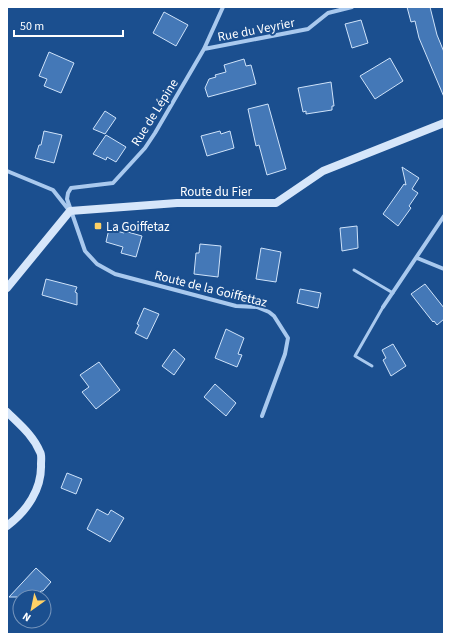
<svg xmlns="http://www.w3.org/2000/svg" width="451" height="641" font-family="'Source Sans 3',sans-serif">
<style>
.building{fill:#4478b7;stroke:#cfe3fa}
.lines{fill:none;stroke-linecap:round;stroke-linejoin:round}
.lane{stroke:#a9c9ee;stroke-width:3}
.street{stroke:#a9c9ee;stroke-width:4}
.secondary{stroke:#d6e6fa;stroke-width:8}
.poi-dot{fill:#ffd166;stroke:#1b4f8f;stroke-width:1.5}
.labels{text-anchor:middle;stroke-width:4;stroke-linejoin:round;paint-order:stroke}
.street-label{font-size:13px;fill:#fff;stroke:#1b4f8f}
.poi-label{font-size:13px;fill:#fff;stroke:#1b4f8f;text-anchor:start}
</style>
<rect width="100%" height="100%" fill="#1b4f8f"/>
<path class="building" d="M407,7H430L437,35L444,52V97L419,38L415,21L411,22Z
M164,12L188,25L176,46L153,33Z
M361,20L368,43L352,48L345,24Z
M49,52L74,63L61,93L44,86L47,79L39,76Z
M390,58L403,81L375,99L360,76Z
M244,59L246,66L251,65L256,84L208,97L205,88L209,79L216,77L215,75L226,72L224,65Z
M331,82L334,106H332V110L306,114V111L303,112L298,88Z
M268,104L286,169L267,175L259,145L256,146L248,109Z
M105,111L116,118L105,134L93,129Z
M44,131L62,135L54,163L35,158L39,145H41Z
M220,131L221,134L230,131L234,148L207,156L201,136Z
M106,135L126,147L116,162L107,157L106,160L93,154Z
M402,167L419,178L412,189L418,193L409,206L411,208L398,226L383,214L404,184L406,185Z
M357,226L358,248L342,251L340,228Z
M109,229L124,233V231L142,236L136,257L121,253L123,247L106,242Z
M200,244L221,246L218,277L194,274L196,253H199Z
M261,248L281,252L276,282L256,279Z
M46,279L77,287L75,292L77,293V305L42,295Z
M425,284L444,308V319L437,325L434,321L433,322L411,294Z
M300,289L321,293L318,308L297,303Z
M144,308L159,314L147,339L135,333L139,325L137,324Z
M226,329L244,338L238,354L242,355L237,367L215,358Z
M393,344L406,366L391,376L383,360L386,358L382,350Z
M174,349L185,359L174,375L162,366Z
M99,362L120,390L96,409L82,392L89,387L80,375Z
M215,384L236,403L226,416L204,397Z
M67,473L82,479L76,494L61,488Z
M97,509L108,515L111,510L124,518L110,542L87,529Z
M36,568L51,582L43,591H41L35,597H9Z"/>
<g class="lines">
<path class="lane" d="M354,270L393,293
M372,366L355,356L383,307"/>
<path class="street" d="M223,7L204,49L155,133L145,148L113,183L71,188L68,193L67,199L85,251L97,264L115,274L236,306L257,307L269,312L274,316L288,338L285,354L262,416
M204,49L308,29L328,13L352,7
M7,171L53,190L68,209
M417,258L444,269
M383,307L444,216"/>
<path class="secondary" d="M7,288L70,211L177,203H276L323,171L444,123
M7,412C19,424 33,435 40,452C42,455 41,460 41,464C42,489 27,511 7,526"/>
</g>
<rect class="poi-dot" x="94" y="222" width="8" height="8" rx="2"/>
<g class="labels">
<g class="street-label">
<text transform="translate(256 29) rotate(-11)" y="5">Rue du Veyrier</text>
<text transform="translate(154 112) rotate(-58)" y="5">Rue de Lépine</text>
<text x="216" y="196">Route du Fier</text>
<text transform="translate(211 288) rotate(14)" y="5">Route de la Goiffettaz</text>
</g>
<g class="poi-label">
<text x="106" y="231">La Goiffetaz</text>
</g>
</g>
<rect width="451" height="641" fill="none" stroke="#ffffff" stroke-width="16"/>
<g transform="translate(32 609) rotate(213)"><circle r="19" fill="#1b4f8f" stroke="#7695bc"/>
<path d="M0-3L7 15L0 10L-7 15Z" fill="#ffd166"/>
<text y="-6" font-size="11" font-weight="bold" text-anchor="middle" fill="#ffffff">N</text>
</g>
<path d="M14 30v6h109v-6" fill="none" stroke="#ffffff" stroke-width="2"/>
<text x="20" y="30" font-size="12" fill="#ffffff" stroke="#1b4f8f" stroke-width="3" paint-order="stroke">50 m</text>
</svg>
